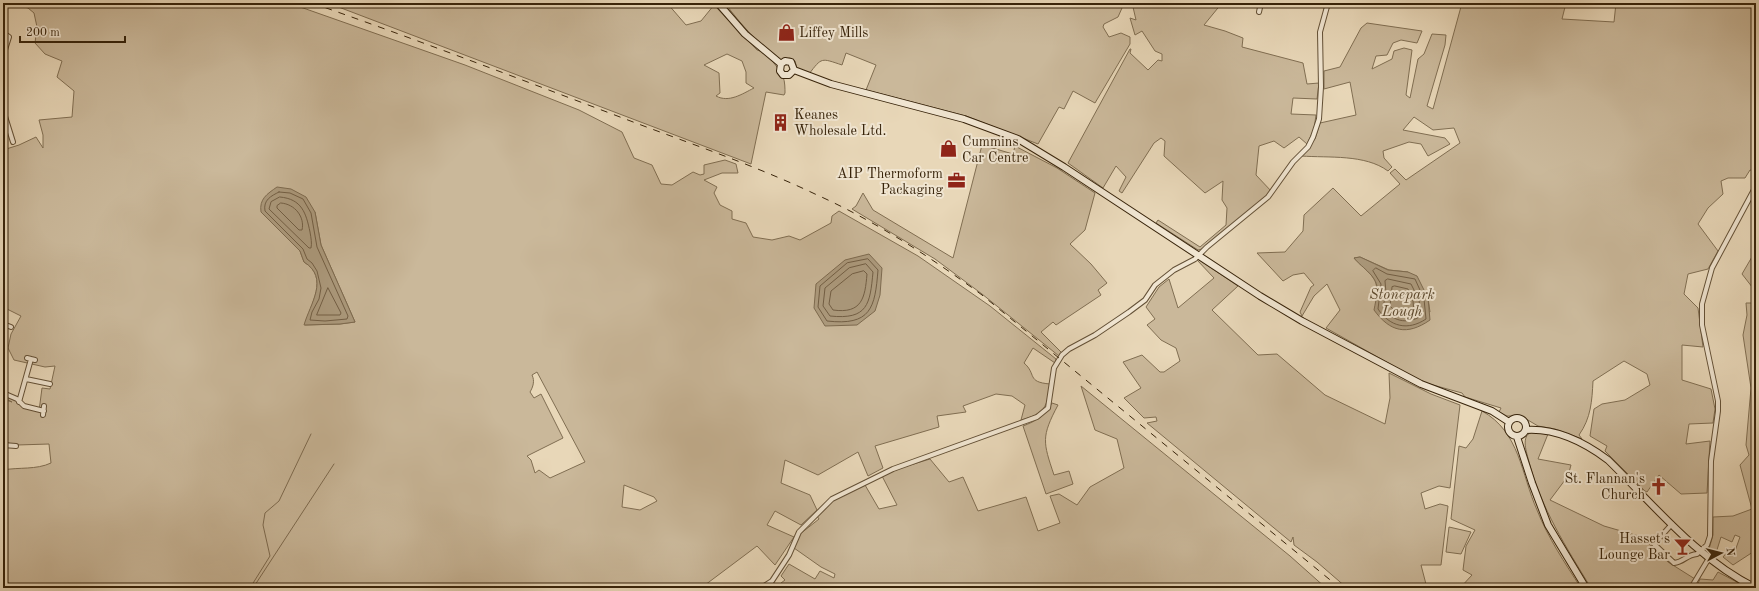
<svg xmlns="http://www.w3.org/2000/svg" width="1759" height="591" font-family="'Old Standard TT',serif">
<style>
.green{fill:#cab89a;stroke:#806e52;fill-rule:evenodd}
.water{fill:#ac9a7d;stroke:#7d6a4f}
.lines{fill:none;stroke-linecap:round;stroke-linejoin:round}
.shore{stroke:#725e44;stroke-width:1}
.stream{stroke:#7d6a4f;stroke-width:1}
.street-casing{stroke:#635036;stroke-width:6}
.secondary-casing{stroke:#37230a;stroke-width:8}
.street{stroke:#f0e5d1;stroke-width:4}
.secondary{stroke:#f0e5d1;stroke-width:6}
.rail{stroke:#37230a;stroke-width:1;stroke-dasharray:7 7;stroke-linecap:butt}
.labels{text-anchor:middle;stroke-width:4;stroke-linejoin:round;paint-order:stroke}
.poi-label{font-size:14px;fill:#37230a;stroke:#f0e5d1;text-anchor:start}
.water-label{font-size:15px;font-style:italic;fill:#5a472c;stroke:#f0e5d1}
</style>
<rect width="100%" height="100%" fill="#e8d7b8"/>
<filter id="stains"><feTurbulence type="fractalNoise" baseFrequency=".005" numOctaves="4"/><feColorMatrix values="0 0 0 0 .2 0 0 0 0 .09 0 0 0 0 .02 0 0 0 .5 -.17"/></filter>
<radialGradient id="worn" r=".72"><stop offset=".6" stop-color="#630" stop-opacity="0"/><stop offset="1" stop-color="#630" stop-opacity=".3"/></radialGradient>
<path class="green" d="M9,3H289L465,65L579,110L622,132L634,158L652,165L661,184L672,185L693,172L700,175L704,174V165L725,160L736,164L738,173H722L704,180L717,187L714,193L720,205L732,211V219L746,223L753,237L772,240L789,236L800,240L831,223L832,216L839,211L918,256L990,306L1056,359L1055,363L1033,348L1024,363C1037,374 1026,382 1050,384C1048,407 1044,414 1021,420L1025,405L1012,396L996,394L963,406L966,412L937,416L939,427L875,446L883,468L868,476L858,452L818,475L785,460L781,483L810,495L817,510L801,525L775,511L767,525L794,537L775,565L757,546L701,588H8L3,586V470C19,467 36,470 51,463L49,444L17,445L3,442L6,400L12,402L3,397V395L39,411L42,388L50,389L55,366L45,367L14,360L8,348L11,334L21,316L3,307V150L19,145L36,137L43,148V135L39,120L72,117L74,91L57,77L62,61L45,54L35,43L37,27L34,13L28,8ZM261,212H315L321,245L355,322L340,324L305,325C310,304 330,278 304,262L300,251ZM537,372L585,462L550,478L539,470L535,473L531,460L527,456L563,438L541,394L534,398L530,392C533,387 535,381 532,375ZM624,485L654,497L657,501L640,510L622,507Z
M328,3H667L686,25L701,21L714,5L757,50C768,52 778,68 783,77C785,81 785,89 785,93L784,95L766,92L751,164ZM727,54L742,61L746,72V83L754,88C742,94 729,103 716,96L720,93L719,73L704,65Z
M725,3H1121L1122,8L1118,17L1104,24L1103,27L1109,37L1121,33L1130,37V44L1095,103L1073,91L1064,109L1059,107L1038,144L966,116L866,90L876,65L846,53L842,65C821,58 822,57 809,74L797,69L795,61L790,58L779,60C758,43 741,25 725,3Z
M1135,3H1222L1204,25L1225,31L1243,38L1242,47L1303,63L1307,84L1319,83L1317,99L1293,98L1291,114L1316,115L1314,129L1307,144L1299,137L1284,148L1274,141L1259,146L1256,175L1272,192L1202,249L1198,250L1156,223L1158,220L1200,247L1226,225L1227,208L1222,200L1223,181L1205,193L1164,156L1165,141L1161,138L1154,143L1122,193L1119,191L1126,177L1116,166L1103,188L1068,163L1130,49H1131L1130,53L1148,70L1158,60L1162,61V54L1155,51L1142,31L1135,35L1130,18L1136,20L1133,7Z
M1462,3H1566L1562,19L1614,22L1616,3H1756V171L1750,170L1745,178H1728L1721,181L1723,194L1708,208L1698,224L1718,251L1708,269L1688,274L1684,294L1698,308L1703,347L1682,345V380L1711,389L1715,409L1713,423L1689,424L1686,444L1710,441L1707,493L1681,494L1659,475L1647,492L1645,491L1605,451L1607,446L1590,436L1594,409L1602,404L1625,400L1650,385L1647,374L1624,361L1593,381C1592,401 1591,418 1579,435L1582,439L1555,429L1538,426L1521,416H1507L1499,412L1501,408L1465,397L1462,393L1422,382L1326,328L1340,310L1327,284L1314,296L1302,316L1300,312L1311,287L1314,285L1304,273L1293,275L1283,281L1257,253L1285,252L1303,231L1304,215L1333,188L1361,216L1400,184L1390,173L1395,169L1406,180L1460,143L1454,128L1433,130L1414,117L1403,130L1445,138L1450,144L1428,156L1421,144L1409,142L1383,151L1384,158L1392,167L1388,171C1365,154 1329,158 1301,156L1315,139L1320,123L1356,115L1350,82L1324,89V71L1340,67L1361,28L1367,23L1422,31L1417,43L1401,40L1393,43L1387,55L1376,56L1372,69L1392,59L1394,51L1404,48L1412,50L1406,95L1410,98L1418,59L1424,54L1432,34L1446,35L1445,45L1427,106L1433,109ZM1360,257L1389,270L1408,272L1428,298L1430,312L1375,300C1382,277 1367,273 1354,258Z
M982,145L1013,154L1015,146L1057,168L1095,193L1085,230L1070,244L1091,264L1107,283L1098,290L1101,295L1056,325L1053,322L1041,332L1062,353L1059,356L982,294L935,259L852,209L856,206L863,193L873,210L953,258Z
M1756,250V292L1742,274Z
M1198,259L1238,286L1212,310L1258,355L1277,354L1325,395L1385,424L1390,398L1389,373L1431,394L1460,405L1450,488L1439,486L1421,493L1425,509L1440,504L1448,506L1441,565H1421L1427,588H1347L1317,562L1294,545L1293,537L1291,542L1147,423L1157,421L1156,417L1144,418L1124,398L1141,388L1123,362L1142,355L1160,372H1164L1180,361L1176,348L1161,340L1147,325L1155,319L1146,307L1159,287L1169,279L1178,308L1214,278L1197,260Z
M1746,303H1756V550L1733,565L1723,557L1729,550L1735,551L1740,537L1735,535L1732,542L1721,537L1716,553L1709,549L1713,535V517L1733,516L1752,509L1740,465L1749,455L1746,445L1751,388L1743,335L1747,315Z
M1081,386L1290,556L1326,588H786L781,583L785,580L781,576L789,564L815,579L820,571L834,578L835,574L821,567L794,548L800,534L819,519L817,516L833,500L865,485L879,509L897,505L882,476L897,469L930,459L949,482L963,477L978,511L1026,497L1038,531L1060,523L1050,496L1059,494L1077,505L1090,487L1124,468L1117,439L1095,430Z
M1052,403L1058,405C1041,437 1043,442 1054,475L1069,471L1073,484L1046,494L1023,426C1036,421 1045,416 1052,403Z
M1482,411C1520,432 1521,474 1537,510C1548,538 1565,563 1581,588H1460L1472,575L1463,570L1466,546L1475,530L1451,519L1459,446L1466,448L1473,439Z
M1532,432L1548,434L1538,459L1571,465L1568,476L1550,500L1604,526L1642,537L1668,562L1695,579L1689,588H1591C1566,547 1541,508 1529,462C1527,453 1520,436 1532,432Z
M1449,527L1471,532L1461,554L1446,552Z
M1718,572L1748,588H1696L1700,579L1713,580Z"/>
<path class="water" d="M277,187L291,189L306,197L315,212L321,245L355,322L340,324L304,325C310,304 330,278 304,262L300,251L261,212C259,199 267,194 277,187Z
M869,254L882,268L880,295L875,311L857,325L825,326L814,308L816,284L845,260Z
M1360,257L1388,270L1408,272L1417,276L1428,298L1430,320C1407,336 1390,332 1374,310C1375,304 1377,297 1377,291C1379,277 1362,268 1354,258Z"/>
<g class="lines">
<path class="shore" d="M279,192L290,193L303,199L311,213L317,247L348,316L347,319L325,321L310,320L312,312L319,299L321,288L317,271L312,263L307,259L303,249L265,211C263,200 271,196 279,192Z
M280,197C302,199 306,213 310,232C311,238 312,243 311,248H309L269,209L271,202Z
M281,203C295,204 305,217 302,230H299L277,208V206Z
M868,259L878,270C875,308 871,326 827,321L818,307L820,286L847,263Z
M866,264L873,272C870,304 868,320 830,316L823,306L825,288L849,268Z
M1376,268L1387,274L1415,279L1424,299L1426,319C1408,331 1390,327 1378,309L1381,284L1373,271Z
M864,271L867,274C865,298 862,314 833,310L829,304L831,291L852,274Z
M1388,279L1411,284L1419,300L1421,316C1407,325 1391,321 1383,307L1386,293L1385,281Z
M1395,286L1408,289L1413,301L1414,313L1398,314L1390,306L1392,287Z
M328,288L341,313L340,315H317Z"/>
<path class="stream" d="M4,581L20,588
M41,588H54
M77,588L90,584L113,588
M250,588L270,556L263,525L265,513L279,501L311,434
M253,588L334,464"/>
<defs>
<path id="street" d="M1259,12L1261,3
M3,33L9,37L3,56
M3,110L13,142
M3,324L11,327
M27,358L35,360
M26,379L50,384
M3,393L17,399L24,406L44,411
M19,402L31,359
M43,415L44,406
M3,445L16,446
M1672,524L1654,544L1674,563C1684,562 1686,555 1697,554L1707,545L1710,536L1711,461L1718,411V401L1702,325V304L1712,268L1756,186
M761,588L772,581L789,555L799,532L832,499L893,469L1037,417L1048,408L1054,368L1062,355L1069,349L1095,335L1129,312L1145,300L1155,285L1174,270L1195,259L1207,247L1268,197L1293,162L1308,147L1313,137L1319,119L1321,87L1320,32L1328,3
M1691,588L1709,558"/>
<path id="secondary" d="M718,3L745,34L781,64
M781,64L780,71L783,75H789L794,70
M781,64L785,61L791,62L794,70
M794,70L831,84L964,119L1018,139L1064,167L1260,296L1302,321L1421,384L1492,411L1509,422
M1508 427a9 9 0 1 1 18 0a9 9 0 1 1-18 0Z
M1526,430C1556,428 1584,442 1608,460C1653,504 1698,560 1756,588
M1517,437L1532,483L1548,525L1586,588"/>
</defs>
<use href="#street" class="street-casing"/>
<use href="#secondary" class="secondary-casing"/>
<use href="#street" class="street"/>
<use href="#secondary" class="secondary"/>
<path class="rail" d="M312,3C415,39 517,78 620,117C685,142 752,164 815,194C875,221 929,256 982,295L1340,588"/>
</g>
<defs>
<symbol id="shop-bare" viewBox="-9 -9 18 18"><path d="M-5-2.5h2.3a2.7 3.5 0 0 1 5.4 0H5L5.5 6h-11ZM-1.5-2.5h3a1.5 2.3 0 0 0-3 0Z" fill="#8f2418" stroke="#f0e5d1" stroke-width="2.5" paint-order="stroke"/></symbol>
<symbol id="building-bare" viewBox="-9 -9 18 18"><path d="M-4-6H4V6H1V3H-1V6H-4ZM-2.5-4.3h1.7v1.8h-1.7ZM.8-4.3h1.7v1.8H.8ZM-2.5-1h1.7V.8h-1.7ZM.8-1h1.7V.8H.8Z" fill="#8f2418" stroke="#f0e5d1" stroke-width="2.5" paint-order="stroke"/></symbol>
<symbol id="office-bare" viewBox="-9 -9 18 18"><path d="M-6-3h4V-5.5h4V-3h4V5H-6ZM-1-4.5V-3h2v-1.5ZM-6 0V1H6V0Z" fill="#8f2418" stroke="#f0e5d1" stroke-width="2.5" paint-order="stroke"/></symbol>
<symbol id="church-bare" viewBox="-9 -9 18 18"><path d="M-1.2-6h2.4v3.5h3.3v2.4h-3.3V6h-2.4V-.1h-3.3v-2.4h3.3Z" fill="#8f2418" stroke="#f0e5d1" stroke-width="2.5" paint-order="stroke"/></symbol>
<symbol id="bar-bare" viewBox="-9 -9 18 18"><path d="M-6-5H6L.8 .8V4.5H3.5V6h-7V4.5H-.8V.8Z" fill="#8f2418" stroke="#f0e5d1" stroke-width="2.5" paint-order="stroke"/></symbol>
</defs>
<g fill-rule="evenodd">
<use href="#shop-bare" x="774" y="20" width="25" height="25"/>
<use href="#building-bare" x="768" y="110" width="25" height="25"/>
<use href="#shop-bare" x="936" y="136" width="25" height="25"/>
<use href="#office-bare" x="944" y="168" width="25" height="25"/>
<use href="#church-bare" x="1646" y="474" width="25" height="25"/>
<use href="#bar-bare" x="1670" y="534" width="25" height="25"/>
</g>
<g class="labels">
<g class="poi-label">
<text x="799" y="37">Liffey Mills</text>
<text x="794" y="119">Keanes<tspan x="794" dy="16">Wholesale Ltd.</tspan></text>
<text x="962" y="146">Cummins<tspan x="962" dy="16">Car Centre</tspan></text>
<text x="943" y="178" text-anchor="end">AIP Thermoform<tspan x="943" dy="16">Packaging</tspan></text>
<text x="1645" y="483" text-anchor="end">St. Flannan's<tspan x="1645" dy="16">Church</tspan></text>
<text x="1670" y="543" text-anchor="end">Hasset's<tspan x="1670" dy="16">Lounge Bar</tspan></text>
</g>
<g class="water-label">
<text x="1402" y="299">Stonepark<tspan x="1402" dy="17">Lough</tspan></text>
</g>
</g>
<rect width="1759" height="591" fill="none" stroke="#e8d7b8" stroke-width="16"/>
<rect x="4" y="4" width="1751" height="583" fill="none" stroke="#37230a" stroke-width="2"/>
<rect x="8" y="8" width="1743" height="575" fill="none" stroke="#37230a"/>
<g transform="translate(1721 553) rotate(83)" stroke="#f0e5d1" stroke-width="3" paint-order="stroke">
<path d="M0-3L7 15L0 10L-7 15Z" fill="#37230a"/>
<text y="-6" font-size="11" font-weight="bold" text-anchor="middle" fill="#37230a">N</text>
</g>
<path d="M20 36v6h105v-6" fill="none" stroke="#37230a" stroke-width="2"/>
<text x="26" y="36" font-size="12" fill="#37230a" stroke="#f0e5d1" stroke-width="3" paint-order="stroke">200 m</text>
<rect width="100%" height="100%" filter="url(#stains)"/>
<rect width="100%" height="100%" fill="url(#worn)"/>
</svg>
